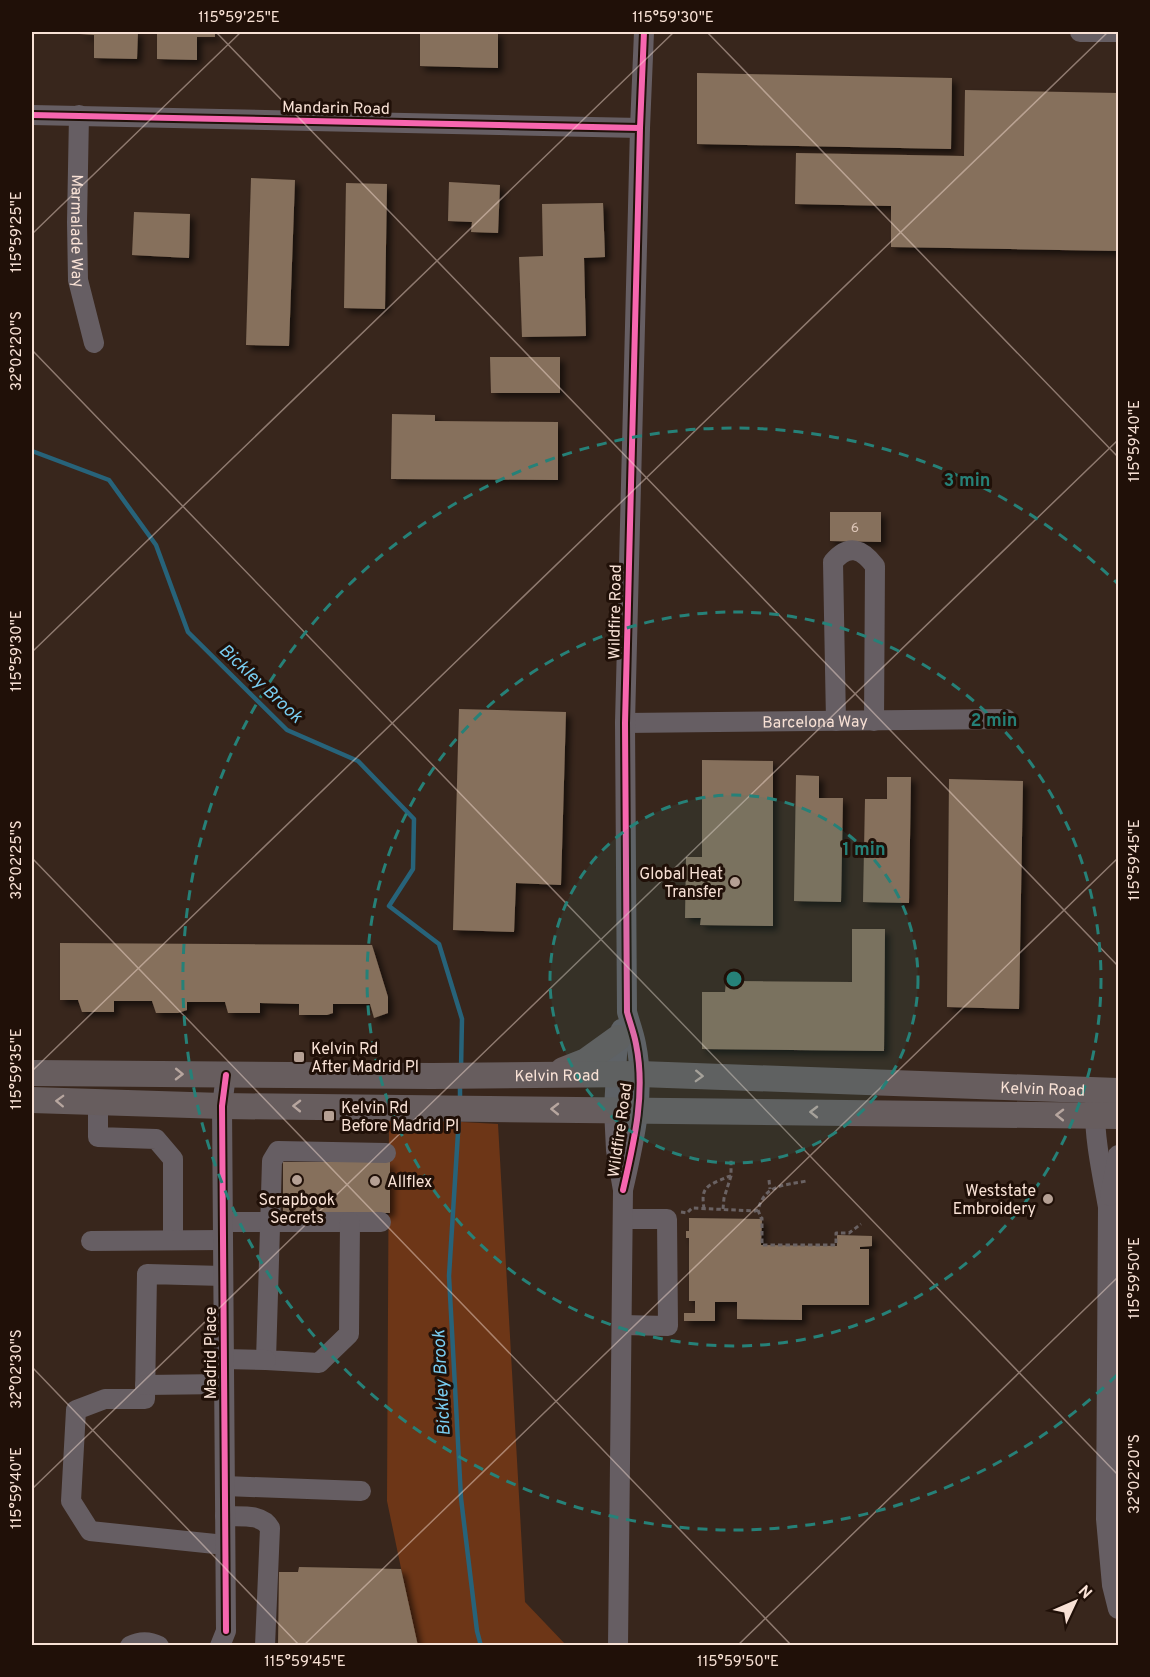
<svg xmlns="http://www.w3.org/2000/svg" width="1150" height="1677" font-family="Overpass,sans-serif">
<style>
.green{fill:#6d3617}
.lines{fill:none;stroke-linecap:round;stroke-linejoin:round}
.stream{stroke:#27637a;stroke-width:4.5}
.building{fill:#86705c;filter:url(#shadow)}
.path{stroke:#6a6263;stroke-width:3;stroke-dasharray:4.5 3;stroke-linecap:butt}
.minor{stroke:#665e63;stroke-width:20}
.major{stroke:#675d5e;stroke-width:26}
.cycleway-casing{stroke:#201008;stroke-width:10}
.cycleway{stroke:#f766af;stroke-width:6}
.oneway{stroke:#b7a69f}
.ticks{fill:none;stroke:#f8e1d5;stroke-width:1.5;stroke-opacity:0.45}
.ring{fill:none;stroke:#268178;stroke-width:3;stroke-dasharray:10 8}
.poi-dot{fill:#b5a094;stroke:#201008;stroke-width:2}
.labels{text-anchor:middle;stroke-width:6;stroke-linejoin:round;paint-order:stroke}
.number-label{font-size:14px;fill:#dcc5b7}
.street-label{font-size:16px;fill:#f8e1d5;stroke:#201008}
.poi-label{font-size:16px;fill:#f8e1d5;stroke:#201008;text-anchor:start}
.water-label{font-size:18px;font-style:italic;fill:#79cdf1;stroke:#201008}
.centre{fill:#268178;stroke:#201008;stroke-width:3}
.ring-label{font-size:18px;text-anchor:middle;font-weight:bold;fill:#268178;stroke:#201008;stroke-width:6;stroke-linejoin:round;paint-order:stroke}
.neatline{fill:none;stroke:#f8e1d5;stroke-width:2}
.ticks-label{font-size:15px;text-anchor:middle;fill:#f8e1d5}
</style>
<defs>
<filter id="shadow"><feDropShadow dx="4.5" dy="4.5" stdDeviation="3" flood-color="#0009"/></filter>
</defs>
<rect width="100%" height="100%" fill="#38261c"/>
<path class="green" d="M389,1118L498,1124L525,1602L566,1645H417L387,1501Z"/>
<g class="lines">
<path class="stream" d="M32,451L109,480L156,545L188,632L287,730L358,761L414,819L413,869L389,906L439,944L462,1019L461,1069
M460,1099V1083
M459,1117L449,1276L461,1498L477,1631L481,1646"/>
</g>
<path class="building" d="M81,32H138L137,59L94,58V35L80,34Z
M157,32H215V37H197V60L157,59Z
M420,32H498V68L420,66Z
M697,73L952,78L951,149L697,144Z
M965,90L1118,93V251L891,247V206L795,204L796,153L964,156Z
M251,178L295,180L289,346L246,345Z
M449,182L500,185L498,233L471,232L472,222L448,221Z
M346,183L387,184L385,309L344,308Z
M603,203L605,257L584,258L586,336L522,337L519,257L543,256L542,204Z
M134,212L190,214L189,258L132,255Z
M490,357H560V393H491Z
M392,414L435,415V421L558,422V480L391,479Z
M830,512H881V542L830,541Z
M459,709L566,712L561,885L516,883L514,932L453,930Z
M702,760L773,761V926L700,925L701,918H685L686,857H702Z
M796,775L819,776V798H843L841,902L794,901Z
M887,777H911L909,903L863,902L865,799H887Z
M949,779L1023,781L1019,1009L947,1007Z
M852,929H885L884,1051L702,1049V992H725L726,981L852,982Z
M60,943L372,945L388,997V1013L374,1018L370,1004H333V1013L327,1015H299V1004L260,1003V1013H228L225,1002H187V1010L178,1013H156L152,1001H114V1012H82L78,1000H60Z
M283,1162H390V1213H283Z
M689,1218L762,1219L761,1245L837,1246V1235L872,1236V1246L860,1247V1249H869V1305H802V1320L737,1319V1302H715V1321H684V1313H695V1301H689V1238H686V1231H689Z
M299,1567L401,1569L418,1646H278L279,1572H298Z"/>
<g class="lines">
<path class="path" d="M769,1180L770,1189
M704,1209C702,1193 702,1188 718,1181C723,1179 726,1177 731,1176
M723,1209L724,1198L731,1176V1158
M758,1210L761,1218H762V1245H836V1233H849L861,1224
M681,1212L687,1213L692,1208L755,1211L758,1210C765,1184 783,1186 806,1181"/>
<g class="minor">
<path d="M1080,32H1118"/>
<path d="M32,115L640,128"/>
<path id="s1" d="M79,115L77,222L78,280L94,343"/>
<path d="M836,721L833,562C849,543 862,549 875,566L874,721"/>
<path id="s2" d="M625,723L1006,719"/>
<path d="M98,1102V1137L156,1139L173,1159V1240"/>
<path d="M1095,1104C1094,1138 1102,1173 1108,1207L1106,1519L1112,1585L1118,1609"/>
<path d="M623,1190C634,1142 646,1093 636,1044C634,1033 630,1023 627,1012L625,723L640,128L644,32"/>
<path d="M1110,1196L1118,1155"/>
<path d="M223,1222H381"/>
<path d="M350,1222L349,1334L319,1363L266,1360L272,1161L278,1151L386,1153"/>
<path d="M91,1241L223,1240"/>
<path d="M223,1276L147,1274L145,1399H105L76,1410L71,1501L90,1531L225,1545"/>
<path d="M622,1325L668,1326L667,1219H623"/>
<path d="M224,1359L266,1360"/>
<path d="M145,1385L224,1384"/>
<path d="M225,1486L361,1491"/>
<path d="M225,1516C240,1517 262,1513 270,1528L265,1646"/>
<path d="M130,1646C140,1641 149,1641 159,1646"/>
<path d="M220,1646L226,1631L222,1106L226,1075"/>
<path d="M618,1646L623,1190L616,1150L614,1109L618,1038L621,1029"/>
</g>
<g class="major">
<path d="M563,1070L586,1061L618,1038"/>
<path id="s3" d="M32,1073L432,1076L640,1074L1118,1091"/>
<path d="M32,1100L222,1106L1118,1116"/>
</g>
<defs>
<path id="cycleway" d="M32,115L640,128
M623,1190C634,1142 646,1093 636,1044C634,1033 630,1023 627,1012L625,723L640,128L644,32
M226,1631L222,1106L226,1075"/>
</defs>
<use href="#cycleway" class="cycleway-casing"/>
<use href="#cycleway" class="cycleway"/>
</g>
<defs><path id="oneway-chevron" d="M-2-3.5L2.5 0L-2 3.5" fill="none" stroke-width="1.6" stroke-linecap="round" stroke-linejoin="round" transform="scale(1.5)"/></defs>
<g class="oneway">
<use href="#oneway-chevron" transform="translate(179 1074) rotate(1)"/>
<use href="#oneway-chevron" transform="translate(699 1076) rotate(2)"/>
<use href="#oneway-chevron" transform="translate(60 1101) rotate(-178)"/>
<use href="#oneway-chevron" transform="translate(297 1106) rotate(-179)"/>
<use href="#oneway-chevron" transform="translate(555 1109) rotate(-179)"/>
<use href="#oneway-chevron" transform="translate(814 1112) rotate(-179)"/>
<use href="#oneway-chevron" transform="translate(1060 1115) rotate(-179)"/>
</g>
<path class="ticks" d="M216,32L1118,966M707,32L1118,457M32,234L241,32M32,350L1118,1475M32,652L674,32M32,858L792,1646M32,1071L1108,32M32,1367L300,1646M32,1489L1118,440M303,1646L1118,858M737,1646L1118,1277"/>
<circle cx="734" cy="979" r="184" fill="#268178" fill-opacity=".12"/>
<g class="ring">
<circle cx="734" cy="979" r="184"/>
<circle cx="734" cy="979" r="367"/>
<path d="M1117 1375A551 551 0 1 1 1117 583"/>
</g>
<g class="poi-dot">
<circle cx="735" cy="882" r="6"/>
<rect x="293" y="1051" width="12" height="12" rx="3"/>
<rect x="323" y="1110" width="12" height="12" rx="3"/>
<circle cx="297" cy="1180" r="6"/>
<circle cx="375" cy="1181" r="6"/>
<circle cx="1048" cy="1199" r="6"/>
</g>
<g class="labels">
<g class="number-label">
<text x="855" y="532">6</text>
</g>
<g class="street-label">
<text transform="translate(336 107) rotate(1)" y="6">Mandarin Road</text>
<text dy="6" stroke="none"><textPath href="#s1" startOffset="116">Marmalade Way</textPath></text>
<text transform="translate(614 612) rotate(-89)" y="6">Wildfire Road</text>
<text dy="6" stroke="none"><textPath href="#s2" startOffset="190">Barcelona Way</textPath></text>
<text dy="6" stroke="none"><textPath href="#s3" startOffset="525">Kelvin Road</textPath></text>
<text dy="6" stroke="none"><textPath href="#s3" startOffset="1011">Kelvin Road</textPath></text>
<text transform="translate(619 1130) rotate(-82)" y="6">Wildfire Road</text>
<text transform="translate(210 1353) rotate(-90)" y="6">Madrid Place</text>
</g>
<g class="poi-label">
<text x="723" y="879" text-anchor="end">Global Heat<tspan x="723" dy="18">Transfer</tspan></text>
<text x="311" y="1054">Kelvin Rd<tspan x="311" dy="18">After Madrid Pl</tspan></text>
<text x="341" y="1113">Kelvin Rd<tspan x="341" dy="18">Before Madrid Pl</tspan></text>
<text x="387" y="1187">Allflex</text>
<text x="1036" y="1196" text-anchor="end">Weststate<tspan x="1036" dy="18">Embroidery</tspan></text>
<text x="297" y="1205" text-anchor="middle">Scrapbook<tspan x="297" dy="18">Secrets</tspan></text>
</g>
<g class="water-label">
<text transform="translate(261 683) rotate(43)" y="6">Bickley Brook</text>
<text transform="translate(441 1383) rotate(-93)" y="6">Bickley Brook</text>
</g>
</g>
<circle cx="734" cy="979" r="9" class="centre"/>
<g class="ring-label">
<text x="967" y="486">3 min</text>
<text x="994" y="726">2 min</text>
<text x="864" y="855">1 min</text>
</g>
<rect width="1150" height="1677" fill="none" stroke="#201008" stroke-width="66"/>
<g transform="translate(1075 1602) rotate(46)" stroke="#201008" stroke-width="4.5" paint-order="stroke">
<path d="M0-4.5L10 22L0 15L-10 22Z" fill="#f8e1d5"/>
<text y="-9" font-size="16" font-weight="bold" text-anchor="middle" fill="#f8e1d5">N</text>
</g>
<rect x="33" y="33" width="1084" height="1611" class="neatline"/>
<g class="ticks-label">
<text x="239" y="22">115°59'25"E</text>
<text x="673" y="22">115°59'30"E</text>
<text transform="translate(16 232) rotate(-90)" y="5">115°59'25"E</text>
<text transform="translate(16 351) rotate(-90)" y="5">32°02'20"S</text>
<text transform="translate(1134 441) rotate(-90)" y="5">115°59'40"E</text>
<text transform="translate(16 651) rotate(-90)" y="5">115°59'30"E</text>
<text transform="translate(1134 860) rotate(-90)" y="5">115°59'45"E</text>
<text transform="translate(16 860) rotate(-90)" y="5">32°02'25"S</text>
<text transform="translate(16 1069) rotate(-90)" y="5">115°59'35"E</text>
<text transform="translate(1134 1278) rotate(-90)" y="5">115°59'50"E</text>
<text transform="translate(16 1369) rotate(-90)" y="5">32°02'30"S</text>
<text transform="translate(1134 1474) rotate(-90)" y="5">32°02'20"S</text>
<text transform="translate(16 1488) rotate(-90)" y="5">115°59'40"E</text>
<text x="305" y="1666">115°59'45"E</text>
<text x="738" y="1666">115°59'50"E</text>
</g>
</svg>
